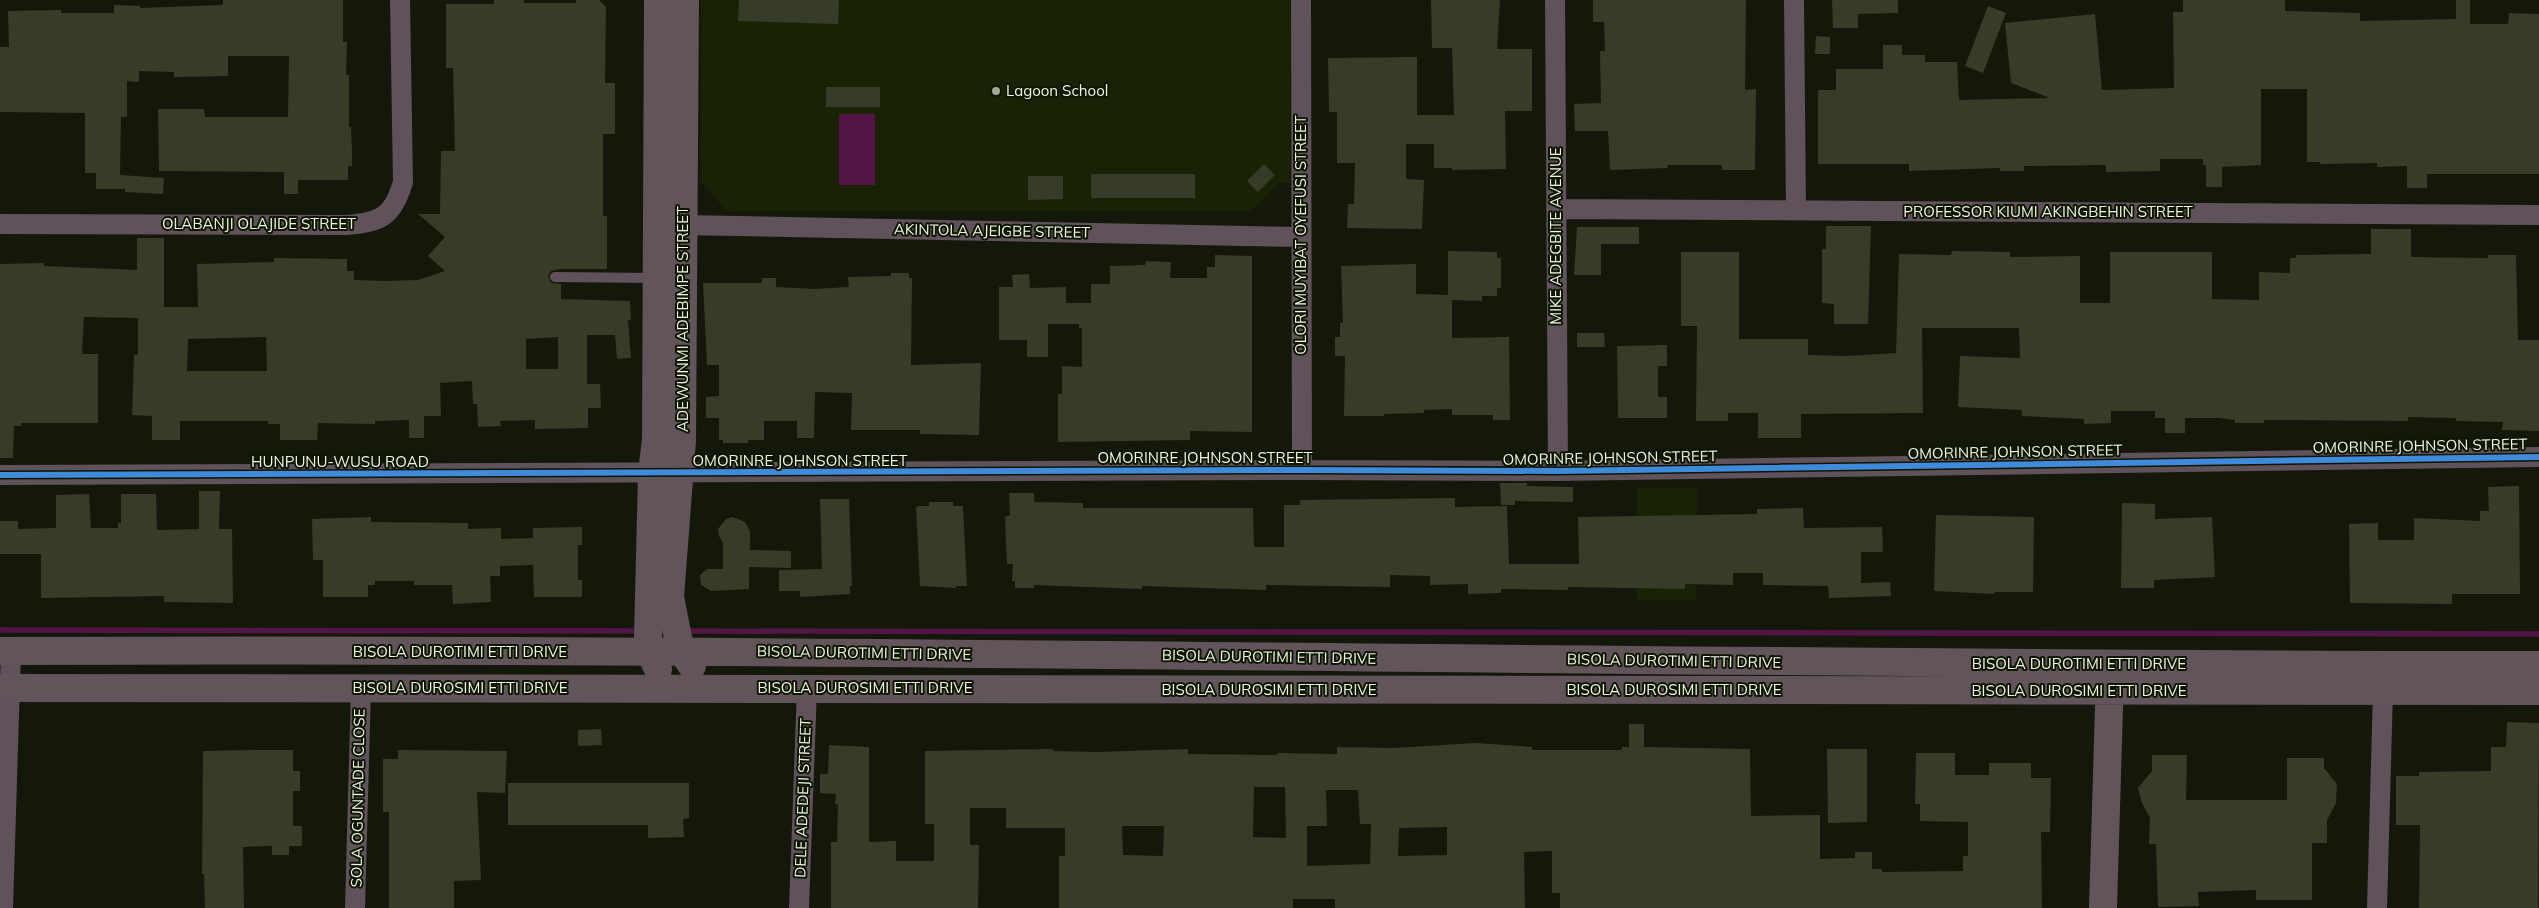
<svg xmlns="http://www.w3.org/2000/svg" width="2539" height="908" font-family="Mulish,sans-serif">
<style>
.built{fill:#192204}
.water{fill:#531446}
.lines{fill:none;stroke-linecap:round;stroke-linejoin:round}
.stream{stroke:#531446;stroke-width:5.5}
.building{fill:#363c28;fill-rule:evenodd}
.lane{stroke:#5f525a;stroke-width:10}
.street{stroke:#5f525a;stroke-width:20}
.secondary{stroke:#61545b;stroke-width:28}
.cycleway-casing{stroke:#0e1500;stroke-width:9}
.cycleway{stroke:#408adc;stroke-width:6}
.poi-dot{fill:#a2a899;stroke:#0e1500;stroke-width:2}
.labels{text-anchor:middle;stroke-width:4;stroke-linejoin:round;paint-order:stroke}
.poi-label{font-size:15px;fill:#eff5e5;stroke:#0e1500;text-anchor:start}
.street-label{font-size:15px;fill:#eff5e5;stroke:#0e1500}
</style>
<rect width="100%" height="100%" fill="#14180b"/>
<path class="built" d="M701,0H1291L1290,183H1279L1251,211H726L701,181Z
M1637,488H1697L1696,600H1637Z"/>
<path class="water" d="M839,114H875V185H839Z"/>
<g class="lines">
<path class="stream" d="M0,630L640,631
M685,631L2539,634"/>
</g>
<path class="building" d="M223,0H343V42H347L346,75H349V127H351L352,150V166H348V180H298V194H284V172L159,171L158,109H204L205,117H288L289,56H228V76L174,77V72L139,71V82L127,81V117H121L120,175L164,178L163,194L125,192V189H96V173H85V113L0,112V47H9L8,11L61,10V13H114V5L140,6V8L223,5Z
M494,0H524V3H576V0H599L606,7L605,83H615V134H603V216H607V269H560L551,271L548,276L551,283L561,284V299L630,301L631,320H628L631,358L617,359L615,335H587V384H600L601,408H588V428L535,429V420L500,421L501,426L478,427L477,404H473L472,381L440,383L441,416H424V438H409V420L375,421V424L318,423L317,440H280V424H268V421H180V440H152V416L132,415L134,355H138V318L84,317L82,354H98V423H21V426H14L13,458H0V264L44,263V266L137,270V238H164V307H198L197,264L274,262V258L347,259V271H354V280L385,281L418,280L445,271L428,256L445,237L418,214H440L441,151H455L453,68H446V4H494ZM266,337L267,371H187L188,339ZM558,337V369H526V339Z
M739,0H839L838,24L738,21Z
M1431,0H1500L1497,49H1532V111H1505L1506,169L1452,170V168H1434V144H1406V179L1424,180L1422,229L1347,228L1348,204H1354L1355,163H1337V112H1329L1328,58L1417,57V115H1454L1452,48H1432Z
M1593,0H1746L1745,90L1756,89L1755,170H1722V165H1667L1668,168L1610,170L1608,131H1575L1574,104L1601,103L1600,51H1605L1604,22H1593Z
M1832,0H1898V13L1858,14V28H1833Z
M2183,0H2285V11L2360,13V21L2456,19V0H2470V24H2508L2509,13L2539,14V174H2427V188H2407V166L2377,167V163L2320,164V162H2307V89H2261V165L2222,167V187H2206V165H2203V159H2160V171L2106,172V165L2024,166V171H2000V168L1909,171V164H1818V90H1836V69H1883V45H1902V55H1925V62H1957L1959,100L2050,98L2011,83L2005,23L2095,14L2102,90L2174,88L2173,12H2183Z
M1988,6L2006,13L1983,73L1965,66Z
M1816,36L1830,37V54H1815Z
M826,87H880V107H826Z
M1264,164L1275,175L1258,192L1247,181Z
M1091,174H1195V198H1091Z
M1028,176H1063V199L1028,200Z
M1826,226H1871L1868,324H1834V304L1822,303V249H1826Z
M1577,227H1639V244H1601V275H1574Z
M2371,229H2411V257L2488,258V255H2516L2518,340H2539V431L2502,430L2503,422L2456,421V418L2408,417V421L2277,420H2264V423H2235V420L2219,418H2185V433H2165V418H2155V411H2111V423L2084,424V419L2022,416V410L1958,407L1960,356L2020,358L2019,328H1922L1923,413L1801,414V438H1758V413H1728V421H1696L1697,326H1681V252H1739V339H1808V355L1847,356L1896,353L1899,254L1951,255L1952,251L2010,252V257L2080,256V303H2110V252H2212V299L2259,300V272L2290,273V258H2296V255L2371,254Z
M1448,251L1497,252V258H1501V288H1497V296H1482V301L1452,300V338L1509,337L1510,420H1493V415H1452V409L1424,410V413L1384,414V416H1344L1345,356H1335V337H1340V323H1343L1341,266L1416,264V294L1448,295Z
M1215,255L1252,256V432L1190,431V440L1058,442V394H1062V366L1082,367V328H1079V324H1048V357H1027V340H999V287H1013L1012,275L1029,274L1030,288L1066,287V303H1091V284H1110V266L1145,265L1146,261L1171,262L1170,278H1207V267H1215Z
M891,273H909V278H912L911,365L981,363L979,435L920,434V430H851L852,393L815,392L814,438H797V421H764V440H748V443H723V440H719V418H706V397L719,396V365H707L703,283H762V278H776V287L815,289L849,287L848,277L891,276Z
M1577,333H1604L1605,347H1577Z
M1667,345V366H1658V397H1667V418H1618L1617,346Z
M1500,483H1527V486L1573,487V502L1515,501V505H1501Z
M2519,486L2520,594H2452V604L2350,603L2349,524L2378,523V540H2414V518L2480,521V511H2489L2488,487Z
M199,491H220L219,529H232L233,603L164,602V596L41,598V554H0V521H18V529L56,528V495L89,494L91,528H118V523H121V494H156L157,530L199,529Z
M1009,493H1034V502L1083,503V508H1253L1254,547H1284V505H1300V500L1455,498V507L1507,506L1509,564H1579L1578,517L1757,514V509L1803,508L1804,528L1882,527L1883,552H1861V583L1890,582L1891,596L1829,598L1828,586L1763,585V573H1733V585L1685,584V589L1568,587V590L1501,589V593L1468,594V584L1430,585V576L1390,575V587L1266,585V590L1142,586V589L1034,585V588H1015V581H1012L1013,564H1007L1006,544L1005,517L1010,515Z
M820,499H849L852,586H850V594L800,597V591H779V570L822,569Z
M929,502H953V506H963L967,586H956V588L920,586L916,508L918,506H929Z
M2122,503L2155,504V519L2212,517L2215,577L2154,580V588H2121Z
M1936,515L2034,517L2033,592H1995L1994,594L1934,591Z
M371,517V522L468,523V529L501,528V539L533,538V528L582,527V545H578V580H582V597H534L533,565L500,566V576H490L491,602L453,604L452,585H414V581H375V585H368V597H323V560H313L312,519Z
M733,517L745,522L750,531V550L791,551V568L749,567V589L711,591L701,585L700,575L707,569H723V543L719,536L718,529L726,519Z
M2507,722L2539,723L2538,908H2419L2420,825H2396V776H2419V772L2491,771V747H2506Z
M1629,724H1644V747L1750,749L1751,816L1820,815V859L1855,858V852H1872V869H1882V872L1963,871V856H1968V822L1920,821V804H1915L1916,753H1955V775H1989V763H2031V778H2051L2050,832H2041L2042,908H1560V893H1552V851L1524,852L1525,908H1335V899H1293V908H1059V856H1065V828H1006V808H970V845H979L978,908H831V842H837L838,804H835L836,794L820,793V774H828L829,745L869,747V842L896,841V861H934V824H925V751L1053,749V751L1097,752L1188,749V754L1277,755V753L1337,754V747L1392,748L1476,743L1532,747V750H1622V747H1629ZM1254,787H1285L1286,838L1253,837ZM1326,790H1358L1360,824H1371L1370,864L1307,866V826H1327ZM1122,826H1164L1163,856L1123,855ZM1447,827V855L1398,856L1399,828Z
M601,729L602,745L578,746V730Z
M1827,749H1867V822L1828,823Z
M252,750H293V771H300V791H293V826H302V846H289V855H272V846L243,847L244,908H205L204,874H202L203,751Z
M398,750L507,751L505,793L477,792L481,880L454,881V908H389V812H383V759H398Z
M2152,755H2187L2186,800H2287V758H2324V768L2337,784L2336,803L2327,820V843H2312V900H2256V890L2198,892L2199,906L2158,907L2156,844H2149L2150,818L2142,803L2138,788L2152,771Z
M508,783H689V818L683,819L684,837L648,838V825H508Z"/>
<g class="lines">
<path class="lane" d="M555,277L655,278"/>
<path class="street" d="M1301,0L1302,470
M1555,0L1558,471
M1794,0L1796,210
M1556,209L2539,215
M0,224L347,225C382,222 393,216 403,182L400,0
M683,225L1301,237
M0,475L1302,470L1558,471L2539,457
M3,908L11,651
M355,908L361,688
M799,908L807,688
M2377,908L2383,691"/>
<path class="secondary" d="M658,0L656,439L652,474L648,637L650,652L658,669
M685,0L682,440L670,597L678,638L682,651L692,666
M0,651C846,647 1693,665 2539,665
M0,688L2539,691
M2103,908L2110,674"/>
<defs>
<path id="cycleway" d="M0,475L1302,470L1558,471L2539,457"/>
</defs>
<use href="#cycleway" class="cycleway-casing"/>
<use href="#cycleway" class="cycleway"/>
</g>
<circle class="poi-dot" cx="996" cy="91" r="5"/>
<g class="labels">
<g class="poi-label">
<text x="1006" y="96">Lagoon School</text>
</g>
<g class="street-label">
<text x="2048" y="217">PROFESSOR KIUMI AKINGBEHIN STREET</text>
<text x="259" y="229">OLABANJI OLAJIDE STREET</text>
<text transform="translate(992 231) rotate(1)" y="5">AKINTOLA AJEIGBE STREET</text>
<text transform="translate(1301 235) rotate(-90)" y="5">OLORI MUYIBAT OYEFUSI STREET</text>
<text transform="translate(1556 236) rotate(-90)" y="5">MIKE ADEGBITE AVENUE</text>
<text transform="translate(683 319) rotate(-90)" y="5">ADEWUNMI ADEBIMPE STREET</text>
<text transform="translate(2420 446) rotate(-1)" y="5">OMORINRE JOHNSON STREET</text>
<text transform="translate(2015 452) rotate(-1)" y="5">OMORINRE JOHNSON STREET</text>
<text x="1205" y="463">OMORINRE JOHNSON STREET</text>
<text transform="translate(1610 458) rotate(-1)" y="5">OMORINRE JOHNSON STREET</text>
<text x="800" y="466">OMORINRE JOHNSON STREET</text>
<text x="340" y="467">HUNPUNU-WUSU ROAD</text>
<text x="460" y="657">BISOLA DUROTIMI ETTI DRIVE</text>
<text transform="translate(864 653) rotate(1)" y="5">BISOLA DUROTIMI ETTI DRIVE</text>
<text transform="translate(1269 657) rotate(1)" y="5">BISOLA DUROTIMI ETTI DRIVE</text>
<text transform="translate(1674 661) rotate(1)" y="5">BISOLA DUROTIMI ETTI DRIVE</text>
<text x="2079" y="669">BISOLA DUROTIMI ETTI DRIVE</text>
<text x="460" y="693">BISOLA DUROSIMI ETTI DRIVE</text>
<text x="865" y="693">BISOLA DUROSIMI ETTI DRIVE</text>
<text x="1269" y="695">BISOLA DUROSIMI ETTI DRIVE</text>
<text x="1674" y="695">BISOLA DUROSIMI ETTI DRIVE</text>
<text x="2079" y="696">BISOLA DUROSIMI ETTI DRIVE</text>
<text transform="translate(358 798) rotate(-89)" y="5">SOLA OGUNTADE CLOSE</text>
<text transform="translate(803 798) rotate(-88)" y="5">DELE ADEDEJI STREET</text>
</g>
</g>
</svg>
